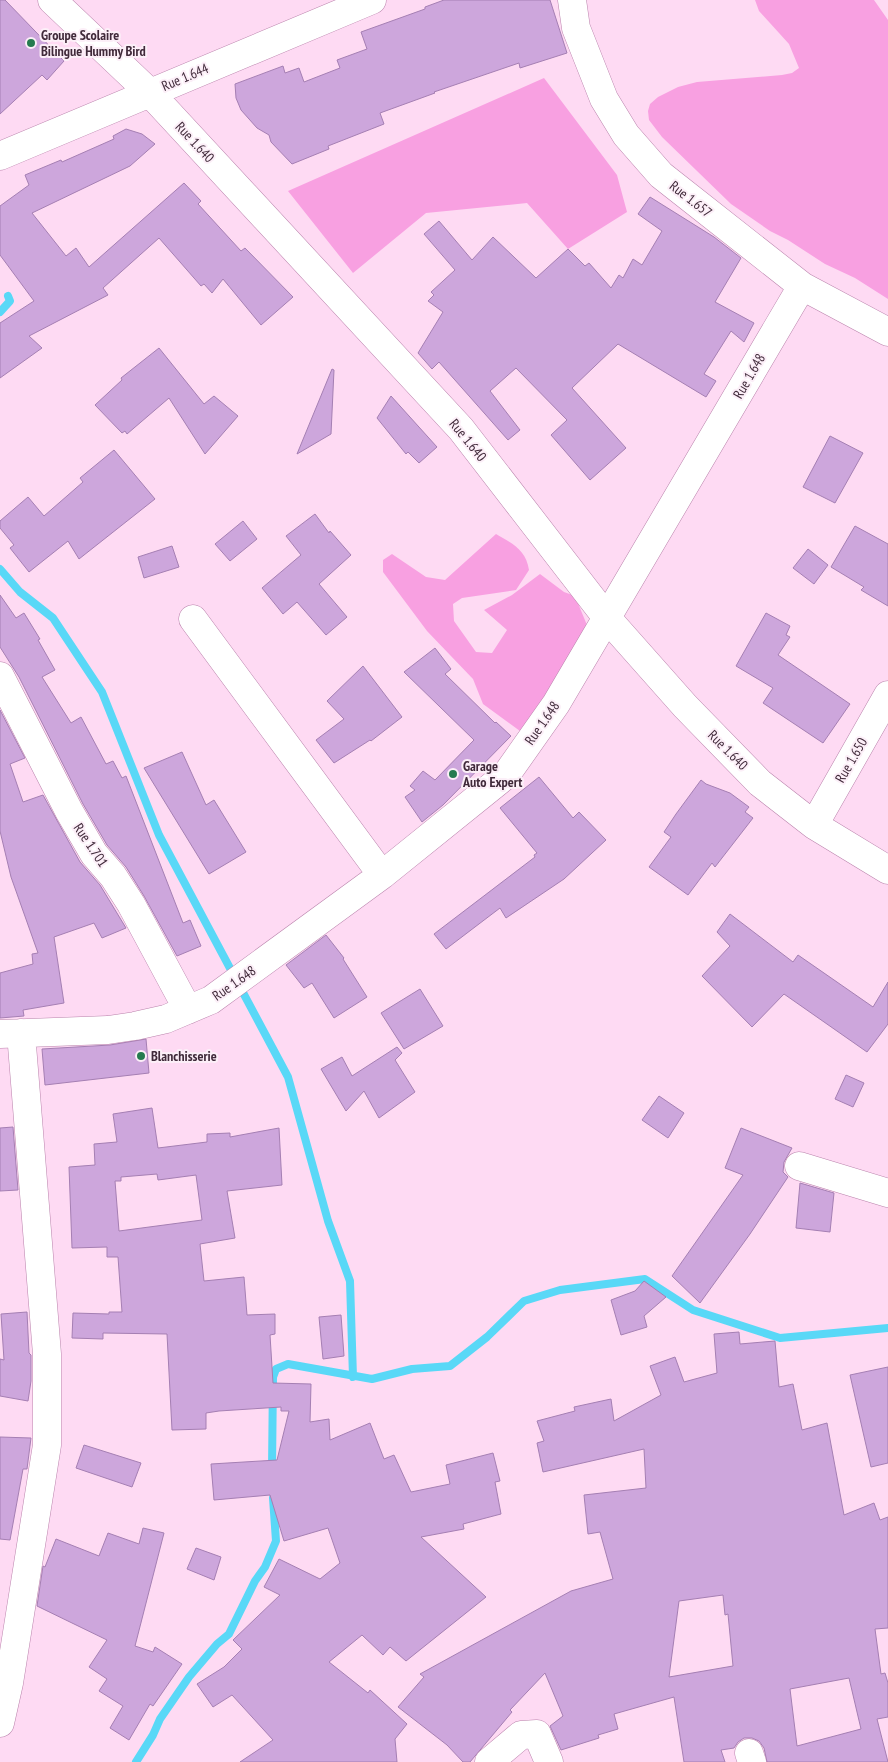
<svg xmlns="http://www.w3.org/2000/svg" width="888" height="1762" font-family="'PT Sans Narrow',sans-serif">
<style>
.green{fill:#f8a0e1}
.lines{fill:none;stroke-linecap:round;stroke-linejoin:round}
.stream{stroke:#59d8f7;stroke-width:8}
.building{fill:#cda6dc;stroke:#a57fb3;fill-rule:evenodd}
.minor-casing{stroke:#ba83ac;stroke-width:29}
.minor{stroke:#fff;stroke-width:28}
.poi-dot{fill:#257b4f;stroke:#fceff8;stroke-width:2}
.labels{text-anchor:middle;stroke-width:4;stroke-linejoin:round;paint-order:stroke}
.poi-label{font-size:14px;font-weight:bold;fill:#402a3a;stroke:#fceff8;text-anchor:start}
.street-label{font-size:14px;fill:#402a3a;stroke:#fceff8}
</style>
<rect width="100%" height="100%" fill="#fedaf3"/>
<path class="green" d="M755,0H874L888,20V299L855,278L825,264L788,240L770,231L731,204L662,137L649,120L648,111L650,104L658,97L678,87L697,82L782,75L792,73L799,68L789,44L759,11Z
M544,78L617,175L627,212L568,249L527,203L426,213L353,273L288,191Z
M496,534C513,544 526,550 529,570L516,590L462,598L453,604L454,621L476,652L492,653L507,630L484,610L512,595L540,574L564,592L575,596L589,630L587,647L520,731L483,704L473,679L427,631L383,572V560L392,554L426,577L445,580Z"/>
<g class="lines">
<path class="stream" d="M0,312L10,301L8,296
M0,569L20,592L53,618L102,692L159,835L288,1077L328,1221L350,1281L353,1377
M272,1469L273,1377L276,1369L288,1364L372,1379L412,1369L450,1366L487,1337L524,1301L560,1290L645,1279L693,1310L780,1338L888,1328
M136,1762L153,1735L160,1719L189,1677L217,1644L229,1634L255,1581L265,1567L276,1541L273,1498"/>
</g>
<path class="building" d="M0,0H5L64,61L47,80L42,75L0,114Z
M444,0H550L567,53L520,68L519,63L434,92L435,93L380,113L384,124L328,146L329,149L292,164L271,142L269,135L257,128L241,110L236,98L235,84L283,66L285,73L299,68L304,82L340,68L337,60L367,49L361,32L425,9V7Z
M126,129L142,134L155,144L130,166L32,213L66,256L76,248L89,267L184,183L201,201L198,204L241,251L245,248L293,297L261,325L223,279L212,293L204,284L201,286L159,238L103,288L108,295L29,336L42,348L0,378V323L34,301L0,255V206L29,185L25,175L61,160L62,162L114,139L113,136Z
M650,197L714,237L741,258L715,302L754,323L744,342L731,331L704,374L716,381L706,397L618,344L572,388L626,448L590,480L551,435L567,420L516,368L490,391L520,430L508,440L439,362L432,369L418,353L443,312L428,301L434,295L431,292L455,270L424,234L439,221L472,260L493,237L536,278L568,249L585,266L589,263L611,288L619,275L623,278L633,259L642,265L662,231L638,214Z
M159,348L204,404L214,396L238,416L205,454L169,398L127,434L125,431L122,433L95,405L122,380L121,378Z
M332,369L334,370L331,434L297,454Z
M391,396L437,447L419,463L408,452L406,454L377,418Z
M830,436L863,453L835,503L803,487Z
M114,450L155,499L79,559L68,541L29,572L10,548L14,545L0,528V521L28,497L44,516L83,482L80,478Z
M315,514L329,533L330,531L351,555L319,584L347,617L326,635L297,602L283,614L262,588L301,555L286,536Z
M243,521L257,539L230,561L215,544Z
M855,526L888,544V606L861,590L864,587L831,567Z
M172,546L179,567L144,578L138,557Z
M808,549L828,565L814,584L793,568Z
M0,595L16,618L24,613L40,639L38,640L55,670L42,677L71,723L81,717L106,764L113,761L122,778L126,776L183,923L190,920L201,946L177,956L144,896L126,867L107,845L83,804L19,677L0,647Z
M766,613L790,626L786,635L790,637L778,655L850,704L823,743L763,703L773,688L736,666Z
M435,648L451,669L445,674L495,723L496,722L511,736L443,805L422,822L405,797L415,790L410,786L423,771L435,780L474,740L404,672Z
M363,666L402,717L371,741L370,740L334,763L316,740L344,719L327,701Z
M0,710L25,758L10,764L23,802L43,795L80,862L100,885L126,928L102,938L94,923L54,937L64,1003L23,1010L24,1016L0,1018V973L33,964L32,954L38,953L11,877L0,831Z
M182,752L206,805L214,800L246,852L209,874L144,768Z
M539,777L573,818L579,812L606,840L564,879L506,918L500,908L446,949L434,934L535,857L534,855L537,853L500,808Z
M701,780L706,784L730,793L749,807L745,812L753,818L715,867L712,863L688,895L649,867L671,837L664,832L676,814Z
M730,914L793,962L798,955L873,1007L888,982V1024L867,1052L784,994L752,1027L702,976L730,946L717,932Z
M326,935L344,958L343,959L367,997L334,1018L312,983L304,988L286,965Z
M420,989L443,1026L404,1049L381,1013Z
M146,1039L149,1073L45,1085L42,1049L110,1045Z
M397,1047L402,1053L395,1060L415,1092L379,1118L364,1091L346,1111L321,1069L342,1057L352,1076Z
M846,1075L864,1083L853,1107L835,1099Z
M659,1096L684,1113L668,1138L642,1120Z
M152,1108L158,1148L207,1142V1134L230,1133V1137L279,1128L282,1185L227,1191L235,1238L200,1244L204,1281L244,1277L247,1315L275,1314V1334L270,1335L273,1383L311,1384L310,1422L329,1419L330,1440L370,1423L384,1459L394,1455L411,1492L450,1484L446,1465L493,1453L500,1481L495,1482L501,1514L463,1524L464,1529L421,1537L486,1597L406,1661L390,1647L383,1655L362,1635L329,1662L368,1693L370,1690L407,1724L395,1739L397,1762H240L273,1740L232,1695L213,1707L197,1684L224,1667L242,1649L233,1640L280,1595L264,1587L279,1559L320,1579L340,1563L328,1528L284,1541L270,1495L214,1500L211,1464L277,1460L289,1411H281V1407L219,1411L206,1413V1429L172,1430L167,1334L103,1333V1339L72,1338L73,1313L109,1314V1312H122L118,1257H107V1247L72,1248L69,1167L95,1165L94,1144L117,1142L113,1114ZM157,1174L158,1180L196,1175L202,1220L119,1231L115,1181H121V1177Z
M13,1127L18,1190L0,1191V1128Z
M741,1128L792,1148L784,1162L783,1172L788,1177L750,1234L700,1303L672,1276L743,1175L725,1168Z
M800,1183L834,1193L830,1232L796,1228Z
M644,1281L666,1297L644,1316L647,1327L621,1335L611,1300L635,1291Z
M27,1312L29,1353L31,1355V1381L28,1401L0,1396V1359L4,1360L1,1314Z
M341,1315L344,1356L323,1359L319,1317Z
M739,1332L740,1344L775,1341L779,1387L793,1384L802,1430L827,1423L844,1515L874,1503L880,1520L888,1517V1628L875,1629L881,1674L885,1673L888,1683V1717L877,1719L888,1762H767L764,1748L759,1741L752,1738H744L738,1742L734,1748L721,1750L725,1762H684L674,1697L614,1714L618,1729L598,1735L599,1738L561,1750L550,1726L563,1716L545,1673L510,1710L512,1712L470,1762H463L447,1745L398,1707L424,1677L420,1674L571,1591L613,1579L600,1532L588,1534L584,1495L646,1488L644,1449L543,1472L537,1443L544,1441L537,1421L575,1411L574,1407L611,1399L614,1421L661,1395L650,1366L675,1357L684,1382L717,1373L714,1334ZM723,1595L725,1615L728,1614L733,1666L669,1677L679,1601ZM849,1678L861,1729L797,1746L790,1689Z
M888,1367V1463L871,1467L850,1375Z
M0,1437L31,1438L27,1469H23L10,1540L0,1539Z
M84,1445L141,1463L132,1487L76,1468Z
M143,1528L164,1533L135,1646L153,1652L155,1647L182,1664L153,1706L150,1704L129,1740L110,1728L123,1706L99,1691L107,1679L89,1667L107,1640L37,1606L43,1566L45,1567L56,1539L99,1556L108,1533L139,1544Z
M196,1548L221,1557L214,1580L187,1569Z"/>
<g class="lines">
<defs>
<path id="minor" d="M52,0L149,92L461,429L607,618L685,706L760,783L814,825L888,870
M572,0L576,28L604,99L626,135L661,175L802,286L888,332
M0,156L372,0
M193,619L382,875
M0,676L69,811L94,854L113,876L131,904L188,1010
M814,825L888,695
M0,1034L108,1030L135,1026L166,1019L211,1000L382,875L506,775L556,704L802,286
M799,1166L888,1193
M0,1723L9,1683L47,1445V1354L21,1033
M749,1753L752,1762
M489,1762L521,1735L537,1734L549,1762"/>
</defs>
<use href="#minor" class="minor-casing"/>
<use href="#minor" class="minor"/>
</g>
<g class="poi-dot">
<circle cx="31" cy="43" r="5"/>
<circle cx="453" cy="774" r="5"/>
<circle cx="141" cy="1056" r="5"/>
</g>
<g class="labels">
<g class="poi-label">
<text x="41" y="40">Groupe Scolaire<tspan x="41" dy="16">Bilingue Hummy Bird</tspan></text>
<text x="463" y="771">Garage<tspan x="463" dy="16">Auto Expert</tspan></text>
<text x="151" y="1061">Blanchisserie</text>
</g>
<g class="street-label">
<text transform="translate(185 77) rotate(-23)" y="5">Rue 1.644</text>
<text transform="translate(195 142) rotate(47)" y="5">Rue 1.640</text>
<text transform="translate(691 199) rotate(38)" y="5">Rue 1.657</text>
<text transform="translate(749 376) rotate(-60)" y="5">Rue 1.648</text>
<text transform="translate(468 440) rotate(51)" y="5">Rue 1.640</text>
<text transform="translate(542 723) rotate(-55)" y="5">Rue 1.648</text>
<text transform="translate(728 750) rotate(45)" y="5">Rue 1.640</text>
<text transform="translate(851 760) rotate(-60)" y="5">Rue 1.650</text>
<text transform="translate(91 845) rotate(56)" y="5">Rue 1.701</text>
<text transform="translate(234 983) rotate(-35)" y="5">Rue 1.648</text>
</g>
</g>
</svg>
